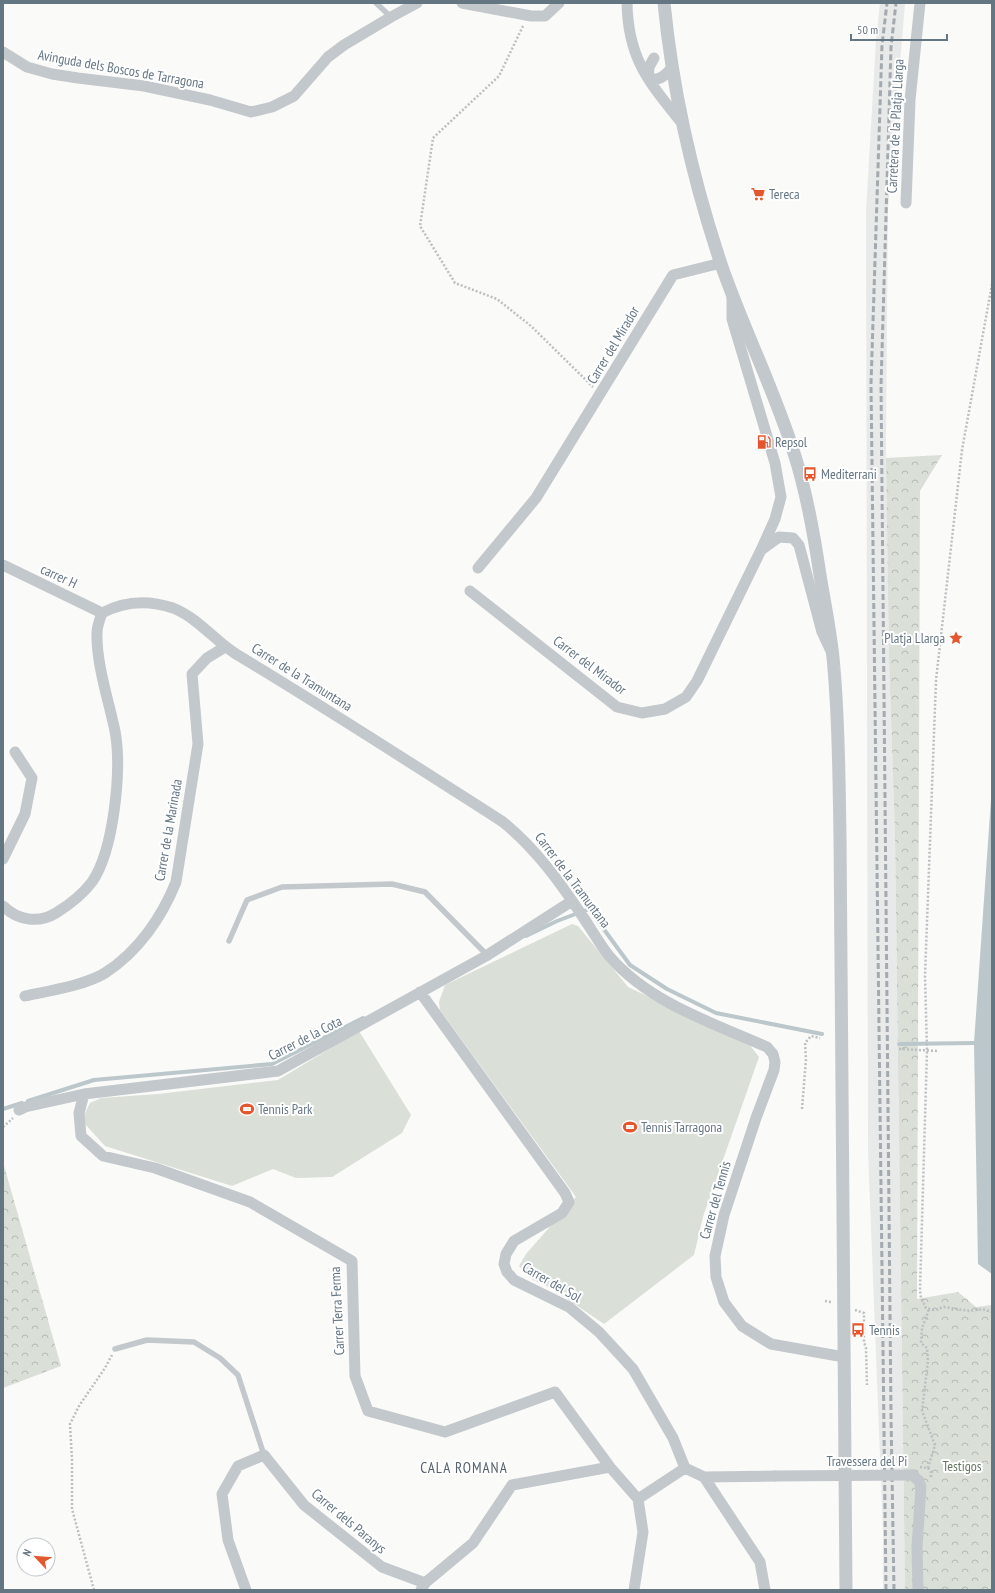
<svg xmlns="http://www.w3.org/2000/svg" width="995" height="1593" font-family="'PT Sans Narrow',sans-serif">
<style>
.built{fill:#e8e9e9}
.green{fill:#dadfd7}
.forest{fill:url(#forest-crowns)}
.water{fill:#bbc7cb}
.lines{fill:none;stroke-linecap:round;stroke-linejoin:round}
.stream{stroke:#bbc7cb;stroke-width:4}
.path{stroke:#bbbfc2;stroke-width:2.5;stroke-dasharray:2 2;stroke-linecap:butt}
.service{stroke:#c3c8cc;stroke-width:5.5}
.minor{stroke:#c3c8cc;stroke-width:11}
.tertiary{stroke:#c3c8cc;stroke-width:13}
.rail{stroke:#a2aab0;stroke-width:3;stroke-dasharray:6 3;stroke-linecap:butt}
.minor-bridge{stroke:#c3c8cc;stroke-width:11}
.labels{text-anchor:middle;stroke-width:4;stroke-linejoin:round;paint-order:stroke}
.street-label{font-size:14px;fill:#657683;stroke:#fff}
.poi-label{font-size:14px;fill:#657683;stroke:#fff;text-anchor:start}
.park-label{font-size:14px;fill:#687a64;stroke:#fff}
.neighbourhood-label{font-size:15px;letter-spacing:1px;fill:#57646e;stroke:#fff}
</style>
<defs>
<pattern id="forest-crowns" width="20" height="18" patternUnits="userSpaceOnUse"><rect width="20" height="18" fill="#dadfd7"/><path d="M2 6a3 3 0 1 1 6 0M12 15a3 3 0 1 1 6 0" fill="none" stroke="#b4b9b4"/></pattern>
</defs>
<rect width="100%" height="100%" fill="#fafaf8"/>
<path class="built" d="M880,3H905L888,210L886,442L889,658L895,836L905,1590H883V1533L868,1151L866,211L876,40Z"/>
<path class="green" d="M572,924L578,926L628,987L749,1044L759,1057L703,1217L694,1255L604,1324L551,1288L533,1280L519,1266L526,1254L576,1197L440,1010L439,1002L445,985Z
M359,1031L411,1115L402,1133L332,1177L296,1178L273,1169L232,1186L105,1146L85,1124L84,1115L90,1103L101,1098L158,1094L278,1080Z"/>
<path class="forest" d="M942,455L920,491L917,1299L958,1292L976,1307L992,1305V1590H905L895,836L889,658L886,458Z
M3,1162L61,1366L3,1388Z"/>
<path class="water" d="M992,785V1274L978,1264L974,1043Z"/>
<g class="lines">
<path class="stream" d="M526,936L557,921L589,909L630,965L667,989L716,1013L822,1034
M899,1044L974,1043
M28,1101L94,1080L272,1064L363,1018
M3,1109L22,1103"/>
<path class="path" d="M523,26L499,76L433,138L420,226L455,283L497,299L531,326L593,387
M992,284L962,450L936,680L925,976L927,1050L920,1290L921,1298L926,1308L934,1310L944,1307L970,1311L982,1309L992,1312
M899,1049L938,1051
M802,1109L806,1059L805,1043L811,1036L820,1038
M3,1127L13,1118
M825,1301L831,1302
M855,1310L864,1313V1342L866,1348L867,1385
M920,1467L928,1468L931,1472V1478
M928,1468L935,1445L922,1411L928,1361L927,1348L921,1343L922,1328L929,1309
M94,1590L72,1509V1460L70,1424L79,1406L105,1368L112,1355"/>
<path class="service" d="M376,3L391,17
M229,941L247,900L282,887L392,884L425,892L487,955
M115,1349L147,1340L194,1342L220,1358L238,1375L264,1455"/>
<path class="minor" d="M462,3L531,16H545L559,3
M627,3C628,58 648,81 681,122
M3,52L27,67L52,74L78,78L144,86L210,100L251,112L272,107L294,96L328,57L344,45L391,17L417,3
M654,58L649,67L648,78C660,81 663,77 671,69
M906,203L910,100L920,3
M761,550L779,537L793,538L799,545L822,632L830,649
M3,565L102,613
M478,568L536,498L673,275L721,263
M470,591L617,707L642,713L665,709L686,697L697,681L761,550L775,519L781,497L775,463L732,319V298
M3,859L25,814L32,778L15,752
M3,906C17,920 38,924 56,913C69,905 82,895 92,882C114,850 122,769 115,731C109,702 96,663 97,633C97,626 100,619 102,613C124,601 149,600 173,608C198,618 214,640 236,654C326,708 414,765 503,822C535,848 560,882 583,917C592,930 600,945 610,957C650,1003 713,1023 767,1047L773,1054L775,1062L774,1070L756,1118L724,1215L715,1256L716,1277L724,1302L742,1326L771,1344L844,1357
M420,992L565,1193L569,1202L562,1213L514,1241L506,1254L504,1264L507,1272L514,1280L569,1307L599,1332L633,1369L673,1438L685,1468L704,1477L760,1562L765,1590
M25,996C48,991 86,985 105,973C138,952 162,917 176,882L198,744L192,674L207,658L225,647
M84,1094L79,1113L81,1136L103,1156L155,1168L250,1202L352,1261L355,1376L368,1411L445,1432L555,1392L610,1467L638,1499
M19,1110L25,1107L84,1094L278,1071L486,956L572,901
M912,1475L919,1481L921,1487L917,1547L918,1590
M704,1477L775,1476
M638,1499L685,1468
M246,1590L228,1540L222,1494L238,1466L264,1455L304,1505L382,1567L425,1583
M421,1590L425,1583L473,1543L512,1485L610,1467
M634,1590L643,1532L638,1499"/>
<path class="tertiary" d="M664,3C673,94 692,177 721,264C743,328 774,389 794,453C807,493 814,534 820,575C825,606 832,638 834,669C839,725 839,781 840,837L846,1590"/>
<path class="rail" d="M886,1590L871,384L882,45L887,3
M894,1590L891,1416L881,386L891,47L896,3"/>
<path class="minor-bridge" d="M775,1476L912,1475"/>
</g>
<defs>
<symbol id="supermarket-bare" viewBox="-9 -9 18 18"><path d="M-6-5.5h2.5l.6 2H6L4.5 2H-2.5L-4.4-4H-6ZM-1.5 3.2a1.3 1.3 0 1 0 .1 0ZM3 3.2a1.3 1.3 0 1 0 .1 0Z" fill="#e4572e" stroke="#fff" stroke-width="2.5" paint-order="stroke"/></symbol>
<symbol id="fuel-bare" viewBox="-9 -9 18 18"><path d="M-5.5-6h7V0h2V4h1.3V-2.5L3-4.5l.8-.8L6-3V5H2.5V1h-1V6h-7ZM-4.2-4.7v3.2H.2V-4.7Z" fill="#e4572e" stroke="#fff" stroke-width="2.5" paint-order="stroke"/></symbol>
<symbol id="bus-bare" viewBox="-9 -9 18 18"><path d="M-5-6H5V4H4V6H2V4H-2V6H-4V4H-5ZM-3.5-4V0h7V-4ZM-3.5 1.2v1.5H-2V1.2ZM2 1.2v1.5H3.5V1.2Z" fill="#e4572e" stroke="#fff" stroke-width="2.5" paint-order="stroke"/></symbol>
<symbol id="sight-bare" viewBox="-9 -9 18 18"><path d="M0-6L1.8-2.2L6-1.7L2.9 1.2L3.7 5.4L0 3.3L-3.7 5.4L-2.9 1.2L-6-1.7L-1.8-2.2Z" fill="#e4572e" stroke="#fff" stroke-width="2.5" paint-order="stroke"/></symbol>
<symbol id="stadium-bare" viewBox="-9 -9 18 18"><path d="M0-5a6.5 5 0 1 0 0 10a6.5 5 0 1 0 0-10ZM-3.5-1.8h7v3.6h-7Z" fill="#e4572e" stroke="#fff" stroke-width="2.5" paint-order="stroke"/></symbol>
</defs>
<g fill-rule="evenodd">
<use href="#supermarket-bare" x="748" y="184" width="20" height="20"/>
<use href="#fuel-bare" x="754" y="432" width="20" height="20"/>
<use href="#bus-bare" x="800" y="464" width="20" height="20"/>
<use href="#sight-bare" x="946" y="628" width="20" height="20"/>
<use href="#stadium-bare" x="237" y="1099" width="20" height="20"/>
<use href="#stadium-bare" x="620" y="1117" width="20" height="20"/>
<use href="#bus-bare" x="848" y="1320" width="20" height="20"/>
</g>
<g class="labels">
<g class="street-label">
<text transform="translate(121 69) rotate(10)" y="5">Avinguda dels Boscos de Tarragona</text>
<text transform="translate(895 126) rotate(-87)" y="5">Carretera de la Platja Llarga</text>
<text transform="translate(613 345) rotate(-59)" y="5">Carrer del Mirador</text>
<text transform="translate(59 576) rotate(25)" y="5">carrer H</text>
<text transform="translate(590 665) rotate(37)" y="5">Carrer del Mirador</text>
<text transform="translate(302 677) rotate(32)" y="5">Carrer de la Tramuntana</text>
<text transform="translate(168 830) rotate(-80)" y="5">Carrer de la Marinada</text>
<text transform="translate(573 880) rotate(53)" y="5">Carrer de la Tramuntana</text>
<text transform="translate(305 1038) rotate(-27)" y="5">Carrer de la Cota</text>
<text transform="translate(715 1200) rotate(-74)" y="5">Carrer del Tennis</text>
<text transform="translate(552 1282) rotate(30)" y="5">Carrer del Sol</text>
<text transform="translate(337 1311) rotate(-93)" y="5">Carrer Terra Ferma</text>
<text x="867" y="1466">Travessera del Pi</text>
<text transform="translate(349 1521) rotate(40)" y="5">Carrer dels Paranys</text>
</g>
<g class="poi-label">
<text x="769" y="199">Tereca</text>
<text x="775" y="447">Repsol</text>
<text x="821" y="479">Mediterrani</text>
<text x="945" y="643" text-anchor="end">Platja Llarga</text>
<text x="258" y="1114">Tennis Park</text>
<text x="641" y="1132">Tennis Tarragona</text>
<text x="869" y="1335">Tennis</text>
</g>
<g class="park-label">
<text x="962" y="1471">Testigos</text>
</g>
<g class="neighbourhood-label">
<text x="464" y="1473">CALA ROMANA</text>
</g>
</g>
<rect width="995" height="1593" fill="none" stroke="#657683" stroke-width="8"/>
<g transform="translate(36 1557) rotate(296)"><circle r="19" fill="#ffffff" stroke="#c1c8cd"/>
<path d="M0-3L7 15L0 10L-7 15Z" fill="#e4572e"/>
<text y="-6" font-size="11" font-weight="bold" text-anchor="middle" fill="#657683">N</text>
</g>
<path d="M851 34v6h96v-6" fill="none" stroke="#657683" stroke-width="2"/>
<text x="857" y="34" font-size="12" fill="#657683" stroke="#ffffff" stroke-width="3" paint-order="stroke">50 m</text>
</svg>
